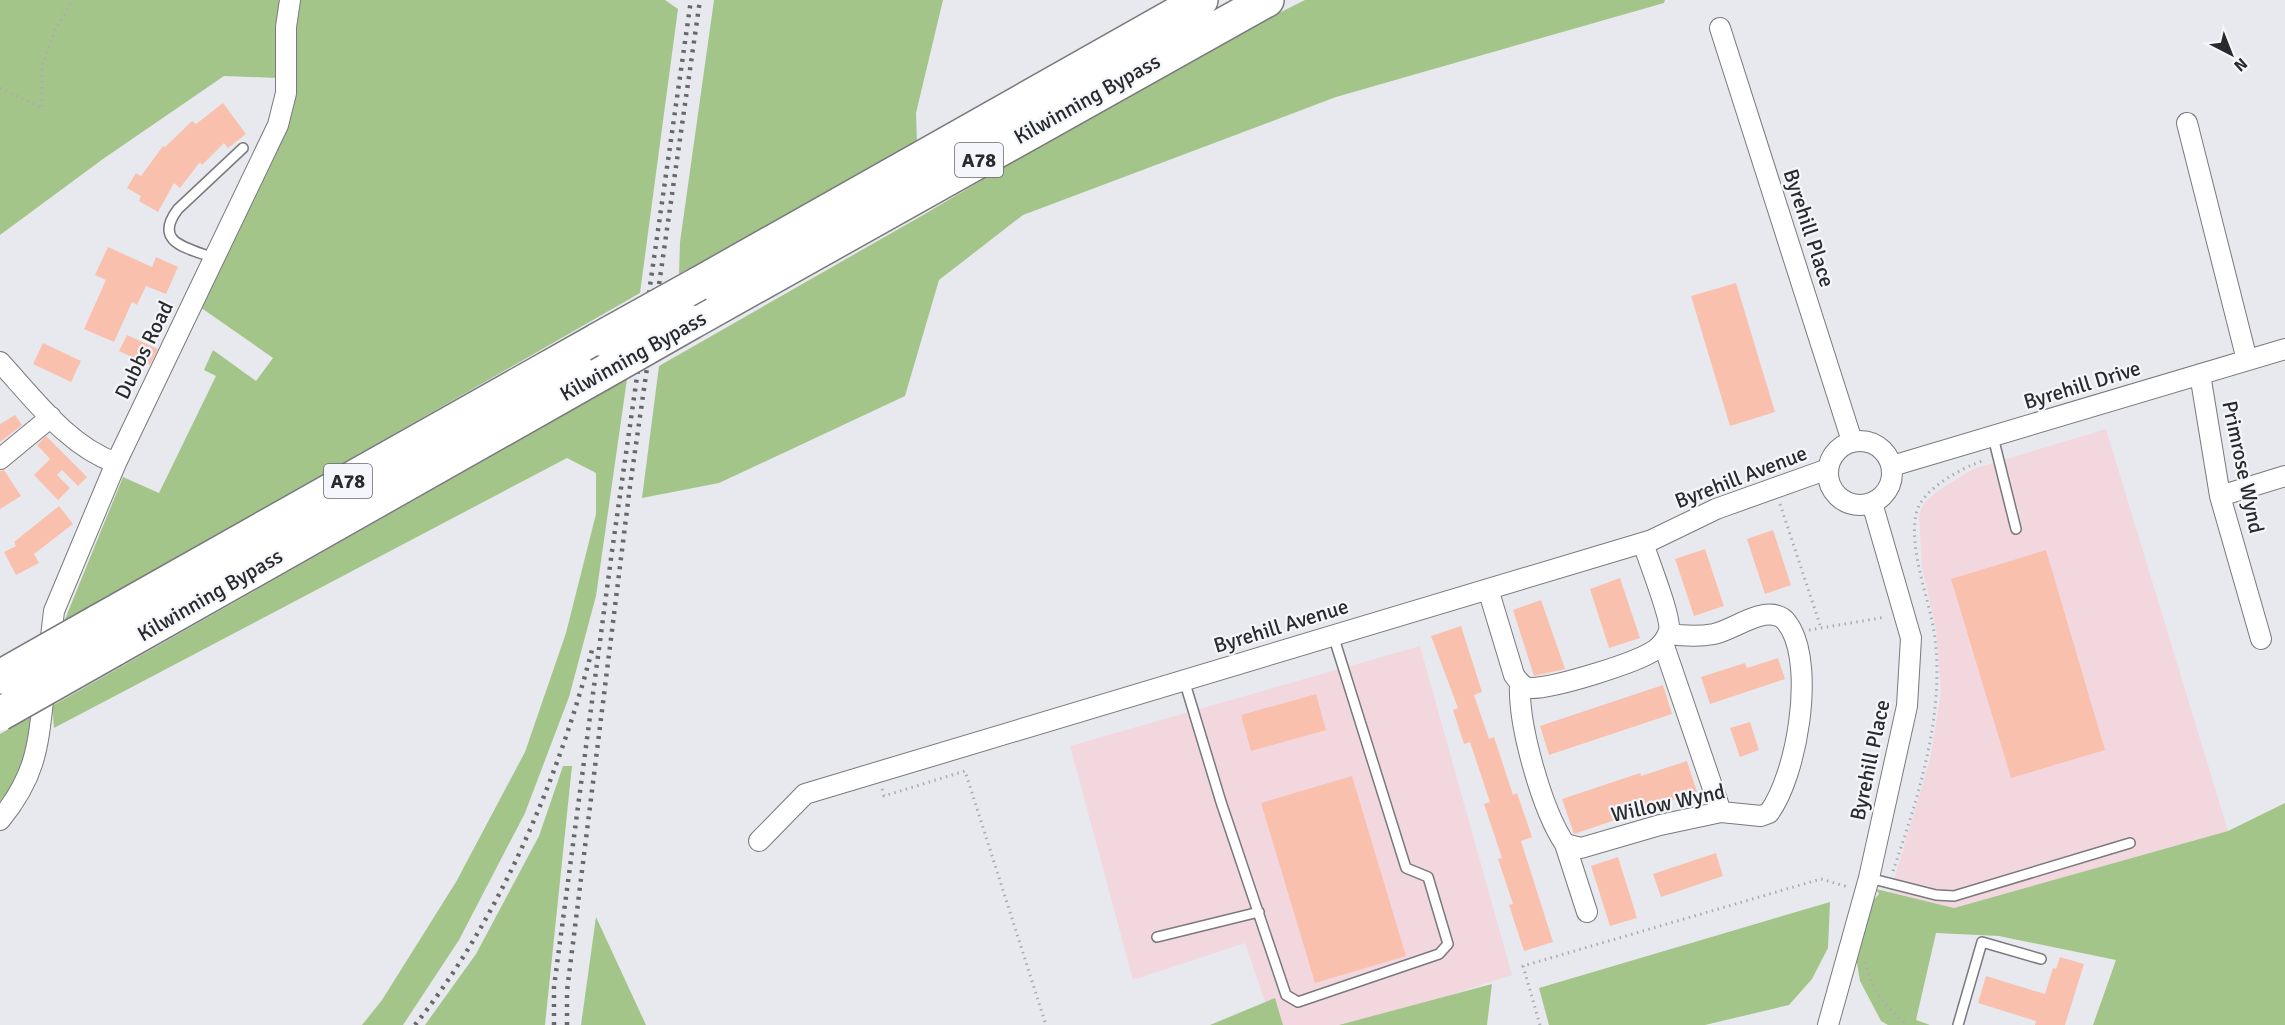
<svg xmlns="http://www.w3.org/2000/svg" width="2285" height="1025" font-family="Signika,sans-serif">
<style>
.industrial{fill:#f2d8de}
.green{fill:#a4c58a}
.building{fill:#fac0ae}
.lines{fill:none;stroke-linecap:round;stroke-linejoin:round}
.lane-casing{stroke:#79797e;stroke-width:12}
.street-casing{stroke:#79797e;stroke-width:22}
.highway-casing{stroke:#79797e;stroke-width:36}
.path{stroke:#abacb0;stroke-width:3;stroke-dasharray:1.5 4.5;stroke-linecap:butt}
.lane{stroke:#fff;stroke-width:9}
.street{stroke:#fff;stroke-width:20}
.highway{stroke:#fff;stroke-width:33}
.rail{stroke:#67686b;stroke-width:4.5;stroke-dasharray:3 6;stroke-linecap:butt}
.highway-bridge-casing{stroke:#79797e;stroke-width:36;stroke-linecap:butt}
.highway-bridge{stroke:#fff;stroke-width:33}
.labels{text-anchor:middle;stroke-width:4.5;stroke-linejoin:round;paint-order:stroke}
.shield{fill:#f5f6fb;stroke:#66676a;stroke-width:1.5}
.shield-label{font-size:20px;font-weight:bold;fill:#292a2c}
.street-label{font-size:21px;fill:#292a2c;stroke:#f5f6fb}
</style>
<rect width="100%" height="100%" fill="#e8e9ee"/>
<path class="industrial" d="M2106,429L2228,831L1954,908L1890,893L1930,759L1941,692L1936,630L1922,566L1919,515L1924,503L1936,492L1973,469Z
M1420,646L1512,975L1357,1025H1273L1245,943L1133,980L1070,746Z"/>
<path class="green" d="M0,0H280L279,78L224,76L103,159L0,235Z
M299,0H665L678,9L640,293L63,624L123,477L159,493L216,376L204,370L213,350L256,381L273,358L200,307L266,170L294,10Z
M714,0H943L916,113L917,143L679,274L680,242Z
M1305,0H1665L1664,3L1336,97L1023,215L939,280L905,396L719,483L642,498L659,366L923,215L1181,62Z
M627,379L596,596L569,697L525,813L459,940L403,1025H362L382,1000L456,882L525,752L566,633L596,514V473L567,458L54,728L52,706Z
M31,717L23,766L0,810V734Z
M563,766H572L545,1025H425L476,954L539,836Z
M2285,803V1025H2093L2116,960L1999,936L1936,933L1916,1020L1930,1025H1888L1881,1021L1860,981L1856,957L1871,903L1879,894L1876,889L1954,908L2228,831Z
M1830,902L1828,948L1812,979L1789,1005L1705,1025H1549L1539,988Z
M596,917L646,1025H581Z
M1492,984L1487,1025H1339Z
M1275,998L1283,1025H1210Z"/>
<path class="building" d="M223,103L246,134L228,148L224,143L202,165L200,162L180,188L174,183L158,212L139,201L141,196L127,188L136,173L141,176L163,146L165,147L192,121L196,124Z
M108,247L152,267L156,257L178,267L166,294L146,286L137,305L132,302L114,342L84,329L106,280L95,275Z
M1736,283L1775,412L1730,426L1691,296Z
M127,335L158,349L150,365L119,351Z
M43,343L81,361L71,382L33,364Z
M15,415L22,425L0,442V424Z
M46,436L87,477L78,486L62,470L57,475L70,488L58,500L34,475L50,459L37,445Z
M4,470L21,496L0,509V471Z
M59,506L73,524L34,554L39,563L16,575L4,552L16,546L14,542Z
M1773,530L1791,585L1765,594L1747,539Z
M1705,549L1724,606L1694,616L1675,559Z
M2046,550L2105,750L2011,778L1951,579Z
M1620,578L1640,638L1609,648L1590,589Z
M1541,600L1565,669L1534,676L1513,610Z
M1461,626L1482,692L1474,695L1489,739L1494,737L1513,795L1517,793L1532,837L1521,841L1553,942L1524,951L1509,905L1513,904L1498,859L1502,858L1484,804L1490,802L1470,742L1464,744L1453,710L1458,708L1431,636Z
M1778,658L1785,679L1710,704L1701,677L1745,663L1747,668Z
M1663,685L1672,714L1549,755L1540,726Z
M1316,694L1326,730L1251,751L1241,715Z
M1750,722L1759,750L1740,757L1730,728Z
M1687,761L1697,792L1574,834L1562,799L1640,773L1641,776Z
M1352,776L1406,956L1315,983L1261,803Z
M1716,853L1723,876L1661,897L1653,874Z
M1618,857L1637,918L1610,926L1591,866Z
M2060,957L2084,964L2065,1025H2035L2036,1021L1978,1003L1986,976L2045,994L2053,968L2056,969Z"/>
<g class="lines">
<defs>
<path id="lane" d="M214,258C188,248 152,243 178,209L243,148
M1993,437L2016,529
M1184,680L1221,802L1286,995L1298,1002L1439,954L1448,944L1428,877L1406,868L1333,635
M1869,878L1936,895L1954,896L2130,843
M1157,937L1259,912
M1958,1025L1982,942L2041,959"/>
<path id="street" d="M1720,28L1852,441
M2187,123L2247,360
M0,362C34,399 68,446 116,463
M2200,374L2220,496L2261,639
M1828 473a32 32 0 1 1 64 0a32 32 0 1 1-64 0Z
M0,459L51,417
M1892,466L2285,349
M2220,496L2285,476
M1488,589L1514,675C1519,682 1523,688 1531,688C1555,688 1636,663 1655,650C1661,646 1667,638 1669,631C1672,619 1648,559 1643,543
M1663,643L1721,812
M49,654L54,611L116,463L278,125L286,93V27L290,0
M1520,684C1518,725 1542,810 1565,844L1581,848L1660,825L1721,812L1761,816L1769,813C1797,774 1814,671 1791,629C1787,623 1785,618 1778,616C1759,609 1733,630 1714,634C1698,637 1684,636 1668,634
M0,820C39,772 38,742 45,683
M759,841L805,794L1652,540L1716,509L1828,469
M1565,844L1587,912
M1828,1025L1869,878L1907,706L1911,638L1872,503"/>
<path id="highway" d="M698,284L1201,0
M692,322L1267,0
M97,622L599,339
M113,650L599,375"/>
</defs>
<use href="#lane" class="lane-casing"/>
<use href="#street" class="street-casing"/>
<use href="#highway" class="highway-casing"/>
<path class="path" d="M0,88L42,108V66L55,30L73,0
M1780,504L1821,628
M1809,630L1886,617
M882,789L884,796L965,771L1046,1025
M1893,871C1919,795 1946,712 1934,631C1928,596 1909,550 1916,514C1921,489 1963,467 1985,460
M1865,962C1871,990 1886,1008 1908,1025
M1540,1025L1523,966L1821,879L1848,887"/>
<use href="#lane" class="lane"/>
<use href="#street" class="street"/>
<use href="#highway" class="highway"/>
<path class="rail" d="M415,1025C499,920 558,780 592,650
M554,1025V987L612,551L691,0
M567,1025V991L630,486L700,0"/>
<defs>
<path id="highway-bridge" d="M599,339L698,284
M599,375L692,322
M0,677L97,622
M0,714L113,650"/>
</defs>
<use href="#highway-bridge" class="highway-bridge-casing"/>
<use href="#highway-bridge" class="highway-bridge"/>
</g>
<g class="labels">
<g class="shield">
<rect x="955" y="143" width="48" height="34" rx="4.5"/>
<rect x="324" y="464" width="48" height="34" rx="4.5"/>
</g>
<g class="shield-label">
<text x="979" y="167">A78</text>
<text x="348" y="488">A78</text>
</g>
<g class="street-label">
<text transform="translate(1087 99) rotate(-29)" y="7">Kilwinning Bypass</text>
<text transform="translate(1809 228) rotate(72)" y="7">Byrehill Place</text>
<text transform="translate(144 350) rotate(-64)" y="7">Dubbs Road</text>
<text transform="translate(633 356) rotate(-29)" y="7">Kilwinning Bypass</text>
<text transform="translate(2082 385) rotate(-17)" y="7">Byrehill Drive</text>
<text transform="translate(2243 467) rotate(78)" y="7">Primrose Wynd</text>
<text transform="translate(1741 477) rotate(-21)" y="7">Byrehill Avenue</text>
<text transform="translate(210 595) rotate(-30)" y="7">Kilwinning Bypass</text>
<text transform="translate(1281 626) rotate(-17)" y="7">Byrehill Avenue</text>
<text transform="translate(1870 760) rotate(-78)" y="7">Byrehill Place</text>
<text transform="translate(1668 803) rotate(-12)" y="7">Willow Wynd</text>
</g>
</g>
<g transform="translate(2231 54) rotate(138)" stroke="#f5f6fb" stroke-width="4.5" paint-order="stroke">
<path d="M0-4.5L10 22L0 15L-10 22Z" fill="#292a2c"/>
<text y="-9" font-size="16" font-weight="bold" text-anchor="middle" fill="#292a2c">N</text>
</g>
</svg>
